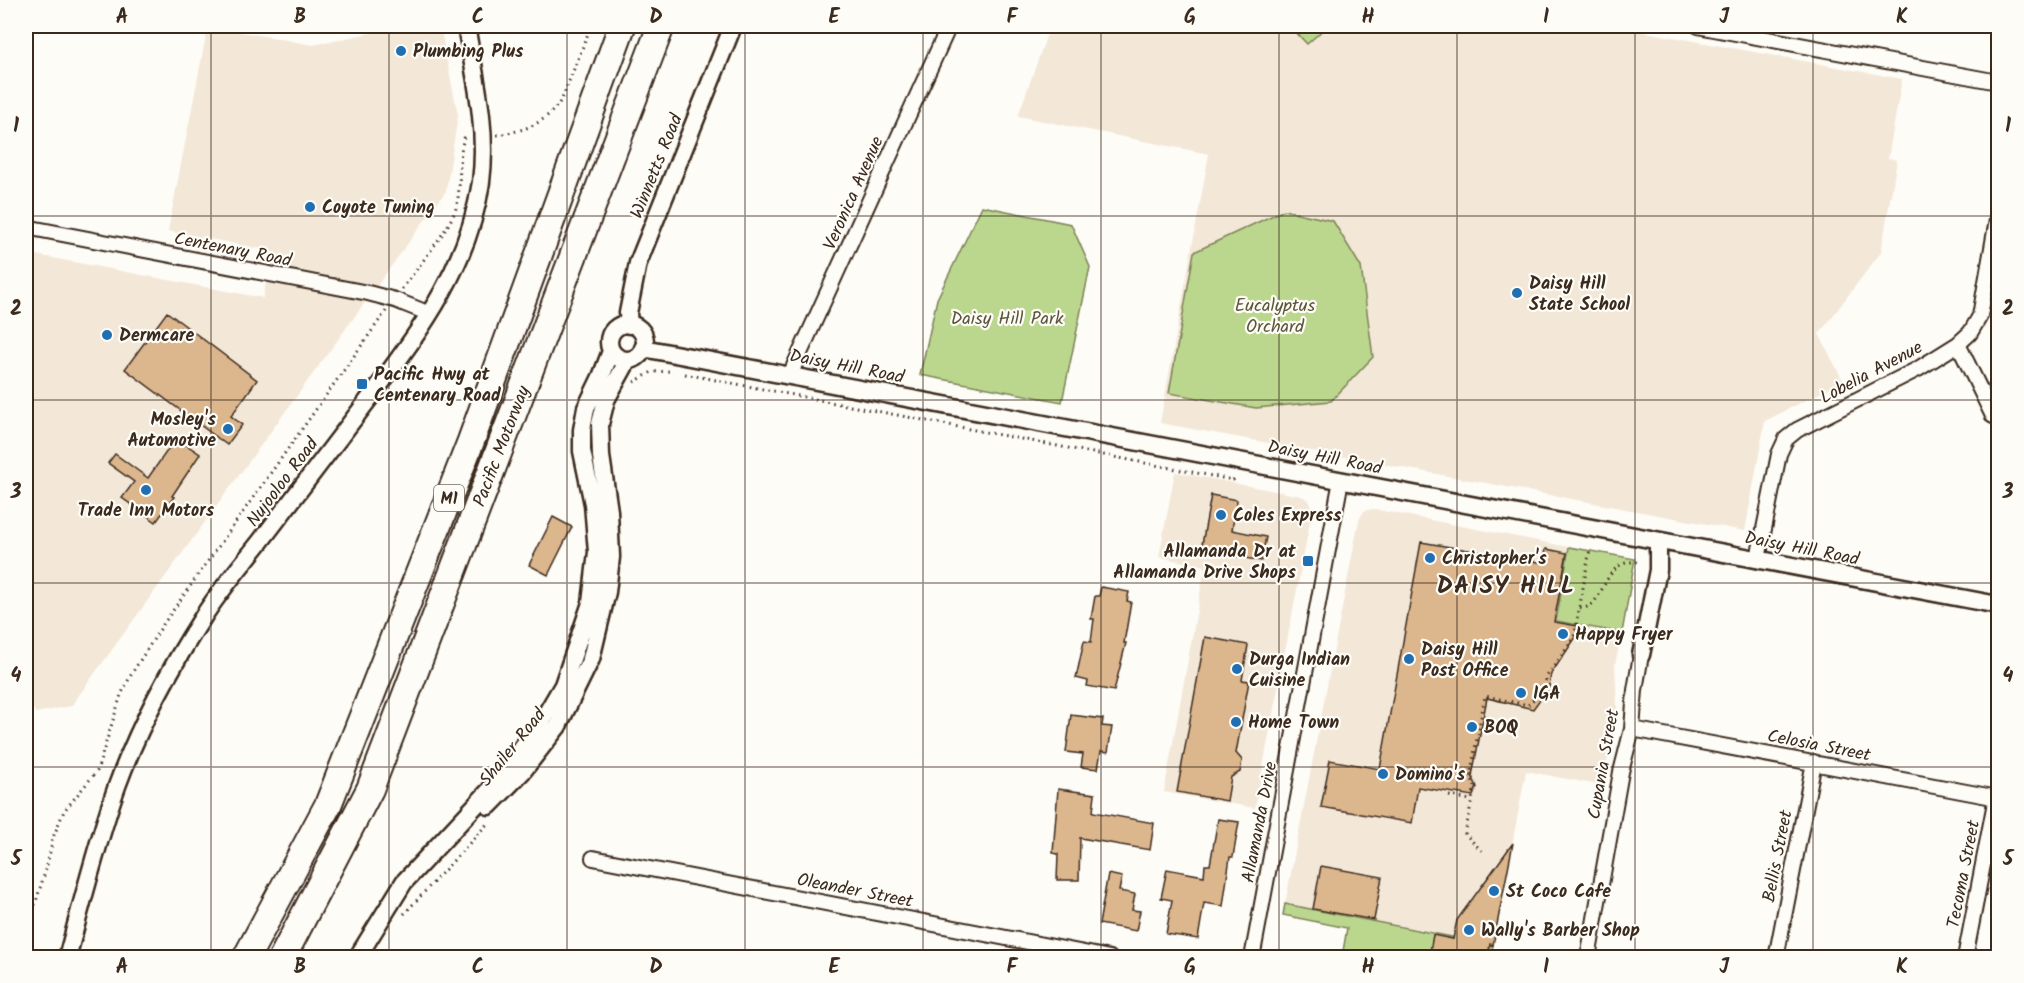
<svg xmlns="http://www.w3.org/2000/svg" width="2024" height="983" font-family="Kalam,sans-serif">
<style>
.built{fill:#f3e7d7}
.green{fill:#bbd78e;stroke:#7b8056;stroke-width:1.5}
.building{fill:#dcb68d;stroke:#3b2a1e;stroke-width:1.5}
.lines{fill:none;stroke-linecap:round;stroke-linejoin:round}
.minor-casing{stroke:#3b2a1e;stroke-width:18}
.tertiary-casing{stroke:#3b2a1e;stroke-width:21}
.motorway-casing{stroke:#3b2a1e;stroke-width:30}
.path{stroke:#3b2a1e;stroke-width:3;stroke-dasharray:1.5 4.5;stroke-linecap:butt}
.minor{stroke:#fdfcf7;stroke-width:14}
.tertiary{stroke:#fdfcf7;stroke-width:16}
.motorway{stroke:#fdfcf7;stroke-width:26}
.grid{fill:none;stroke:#3b2a1e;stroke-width:1.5;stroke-opacity:0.55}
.poi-dot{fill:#1f6fb2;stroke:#fdfcf7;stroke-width:2}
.labels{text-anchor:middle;stroke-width:4.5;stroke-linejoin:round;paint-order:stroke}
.shield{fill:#fdfcf7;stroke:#75695f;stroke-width:1.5}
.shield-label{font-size:16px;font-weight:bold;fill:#3b2a1e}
.poi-label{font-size:18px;font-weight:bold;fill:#3b2a1e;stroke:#fdfcf7;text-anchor:start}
.street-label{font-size:18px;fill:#3b2a1e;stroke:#fdfcf7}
.park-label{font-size:18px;fill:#5b553a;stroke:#fdfcf7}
.district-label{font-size:24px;font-weight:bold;letter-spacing:1.5px;fill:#3b2a1e;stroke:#fdfcf7}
.neatline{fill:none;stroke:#3b2a1e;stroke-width:2}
.grid-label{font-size:20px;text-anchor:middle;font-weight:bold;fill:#3b2a1e}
</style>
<rect width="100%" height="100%" fill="#fdfcf7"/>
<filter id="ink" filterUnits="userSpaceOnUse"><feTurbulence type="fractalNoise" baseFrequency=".0167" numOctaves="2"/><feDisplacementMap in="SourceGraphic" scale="12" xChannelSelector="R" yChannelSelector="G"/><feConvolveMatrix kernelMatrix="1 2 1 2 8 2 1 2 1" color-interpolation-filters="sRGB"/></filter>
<g filter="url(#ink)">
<path class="built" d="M208,26L313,45L404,26H440L458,115L446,191L71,706L36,713L26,701V253L263,298L272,251L168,231Z
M1050,26H1612L1902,79L1888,158L1897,160L1881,252L1819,334L1843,381L1765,421L1745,531L1160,423L1209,154L1018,116Z
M1175,472L1301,496L1309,500L1311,505L1312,511L1255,808L1164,792L1205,566L1159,557Z
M1373,509L1569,547L1556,621L1622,633L1615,664L1617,707L1603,786L1526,771L1493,945L1285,904L1359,520L1364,511Z"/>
<path class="green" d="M1290,26H1323L1325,28L1307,44Z
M982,206L1071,224L1090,267L1062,402L920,375L937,299Z
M1284,210L1333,221L1361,267L1373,357L1331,401L1256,408L1169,393L1194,252Z
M1569,547L1635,559L1622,633L1556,621Z
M1285,904L1493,945L1491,957H1342L1347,928L1283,915Z"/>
<path class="building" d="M167,312L257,380L231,416L242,425L227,445L125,369Z
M176,438L200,454L172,496L174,497L156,522L122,498L134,482L108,463L115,454L148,478Z
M1211,495L1237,500L1232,530L1266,537L1261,561L1201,550Z
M553,517L572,527L548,575L529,565Z
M1421,542L1544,563L1546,549L1567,553L1554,622L1578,626L1576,637L1551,674L1549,687L1533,709L1487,698L1472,776L1477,787L1473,796L1418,787L1412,823L1321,807L1330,760L1380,769Z
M1101,587L1129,592L1127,601L1131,602L1124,643H1126L1114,691L1087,686L1088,681L1076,678L1084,641L1091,642L1094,619H1091L1095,596H1099Z
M1205,637L1248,645L1242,680L1249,681L1236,753L1242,760L1240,772L1231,777L1227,801L1177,792Z
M1071,715L1103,719L1102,726L1112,727L1108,752L1101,751L1098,769L1081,767L1083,754L1066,752Z
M1058,789L1095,794L1093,812L1154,823L1150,850L1080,838L1079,880H1057L1058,854L1053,853Z
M1218,819L1239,822L1233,857H1230L1223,906L1204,903L1198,939L1166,934L1172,900L1161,898L1167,869L1204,876L1205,865H1210Z
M1513,843L1493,945L1490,944L1488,957H1429L1433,935L1453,939L1457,920Z
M1321,866L1382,877L1374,920L1313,909Z
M1108,874L1122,877L1119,891L1135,894L1132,910L1140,911L1136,931L1099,924Z"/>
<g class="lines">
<defs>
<path id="minor" d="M1698,26L1998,82
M26,227L368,293L395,300L430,314
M1958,344L1993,416
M790,375L949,26
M1758,559L1779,454L1786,439L1797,430L1918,369L1958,344L1970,333L1980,316L1998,214
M1632,729L1998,798
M593,858L1110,958
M1252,958L1341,480
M1588,958L1621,772L1632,729L1635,690L1641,655
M1776,958L1814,762
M1965,958L1996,797"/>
<path id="tertiary" d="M609 342a18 18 0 1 1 36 0a18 18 0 1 1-36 0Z
M629,325L628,313L638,263L733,26
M643,348L1998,605
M1641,655L1658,570V541
M489,806L522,772L558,726L591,659L607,592L611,557L609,511L601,456L600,424L606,400L628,360
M67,958C83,900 97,842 117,786C139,726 169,670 203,617C220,590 241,566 260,542C299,491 337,441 375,391C424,326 469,264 481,182C488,129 475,77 466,26
M357,958L404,882L490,790L542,721L563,685L591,603L597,552L593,504L582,451V430L586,408L601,377L611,351"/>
<path id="motorway" d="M246,958L328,805L471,441L622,26
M282,958L370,789L661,26"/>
</defs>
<use href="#minor" class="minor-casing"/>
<use href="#tertiary" class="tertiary-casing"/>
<use href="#motorway" class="motorway-casing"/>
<path class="path" d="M497,135C526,130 544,125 562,99L591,26
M402,289C416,269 450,229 456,208C462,185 457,160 464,138H466
M685,374L1233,480L1236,477
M634,382L652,372L670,371
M1580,608C1606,610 1600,559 1637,562
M1449,796L1471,800
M1482,851L1465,834L1475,785L1470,776L1485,696L1528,705L1544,688L1547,676L1574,638L1590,549
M404,914L489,822
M26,934L46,869L54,835L64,811L97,771L121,695L132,673L164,623L386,311"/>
<use href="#minor" class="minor"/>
<use href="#tertiary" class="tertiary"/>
<use href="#motorway" class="motorway"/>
</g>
</g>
<path class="grid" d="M211,26V958M389,26V958M567,26V958M745,26V958M923,26V958M1101,26V958M1279,26V958M1457,26V958M1635,26V958M1813,26V958M26,216H1998M26,400H1998M26,583H1998M26,767H1998"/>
<g class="poi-dot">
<circle cx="401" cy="51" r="6"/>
<circle cx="310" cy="207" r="6"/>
<circle cx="1517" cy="293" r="6"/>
<circle cx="107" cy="335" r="6"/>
<rect x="356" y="378" width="12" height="12" rx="3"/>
<circle cx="228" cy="429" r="6"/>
<circle cx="146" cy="490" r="6"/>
<circle cx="1221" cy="515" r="6"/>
<circle cx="1430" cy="558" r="6"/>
<rect x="1302" y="555" width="12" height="12" rx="3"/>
<circle cx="1563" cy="634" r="6"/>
<circle cx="1409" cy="659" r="6"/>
<circle cx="1237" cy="669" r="6"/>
<circle cx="1521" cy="693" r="6"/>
<circle cx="1236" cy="722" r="6"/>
<circle cx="1472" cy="727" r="6"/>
<circle cx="1383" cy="774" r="6"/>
<circle cx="1494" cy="891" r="6"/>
<circle cx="1469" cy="930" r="6"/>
</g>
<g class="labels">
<rect class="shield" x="434" y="485" width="30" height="26" rx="4.5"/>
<g class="shield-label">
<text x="449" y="504">M1</text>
</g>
<g class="poi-label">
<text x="413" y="57">Plumbing Plus</text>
<text x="322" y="213">Coyote Tuning</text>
<text x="1529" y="289">Daisy Hill<tspan x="1529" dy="21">State School</tspan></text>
<text x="119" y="341">Dermcare</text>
<text x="374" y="380">Pacific Hwy at<tspan x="374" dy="21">Centenary Road</tspan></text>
<text x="216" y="425" text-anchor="end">Mosley's<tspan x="216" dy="21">Automotive</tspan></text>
<text x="146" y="516" text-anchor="middle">Trade Inn Motors</text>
<text x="1233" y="521">Coles Express</text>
<text x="1296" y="557" text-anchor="end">Allamanda Dr at<tspan x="1296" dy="21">Allamanda Drive Shops</tspan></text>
<text x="1442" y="564">Christopher's</text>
<text x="1575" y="640">Happy Fryer</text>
<text x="1421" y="655">Daisy Hill<tspan x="1421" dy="21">Post Office</tspan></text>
<text x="1249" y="665">Durga Indian<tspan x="1249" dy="21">Cuisine</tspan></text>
<text x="1533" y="699">IGA</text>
<text x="1248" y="728">Home Town</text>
<text x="1484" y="733">BOQ</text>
<text x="1395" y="780">Domino's</text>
<text x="1506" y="897">St Coco Cafe</text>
<text x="1481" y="936">Wally's Barber Shop</text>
</g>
<g class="street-label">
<text transform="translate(656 166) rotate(-68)" y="6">Winnetts Road</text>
<text transform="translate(853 193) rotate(-66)" y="6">Veronica Avenue</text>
<text transform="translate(233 249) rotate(11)" y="6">Centenary Road</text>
<text transform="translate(847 366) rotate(11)" y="6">Daisy Hill Road</text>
<text transform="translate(1871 372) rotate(-28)" y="6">Lobelia Avenue</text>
<text transform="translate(501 446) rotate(-69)" y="6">Pacific Motorway</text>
<text transform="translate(1325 457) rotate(11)" y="6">Daisy Hill Road</text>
<text transform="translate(282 482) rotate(-53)" y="6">Nujooloo Road</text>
<text transform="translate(1802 548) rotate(11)" y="6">Daisy Hill Road</text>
<text transform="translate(1819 745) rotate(11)" y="6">Celosia Street</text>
<text transform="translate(512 747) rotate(-51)" y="6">Shailer Road</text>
<text transform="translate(1603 764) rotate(-80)" y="6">Cupania Street</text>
<text transform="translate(1259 822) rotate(-79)" y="6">Allamanda Drive</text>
<text transform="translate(1777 856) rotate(-79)" y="6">Bellis Street</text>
<text transform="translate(1963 874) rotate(-79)" y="6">Tecoma Street</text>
<text transform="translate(855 890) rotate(11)" y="6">Oleander Street</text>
</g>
<g class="park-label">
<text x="1275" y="311">Eucalyptus<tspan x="1275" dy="21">Orchard</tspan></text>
<text x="1007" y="324">Daisy Hill Park</text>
</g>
<g class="district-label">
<text x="1506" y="593">DAISY HILL</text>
</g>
</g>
<rect width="2024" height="983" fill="none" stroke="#fdfcf7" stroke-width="66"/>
<rect x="33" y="33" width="1958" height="917" class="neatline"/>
<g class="grid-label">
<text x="122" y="23">A</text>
<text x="300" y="23">B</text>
<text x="478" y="23">C</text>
<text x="656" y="23">D</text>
<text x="834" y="23">E</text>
<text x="1012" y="23">F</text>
<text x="1190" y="23">G</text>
<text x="1368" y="23">H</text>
<text x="1546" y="23">I</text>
<text x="1724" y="23">J</text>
<text x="1902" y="23">K</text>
<text x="16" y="132">1</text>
<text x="2008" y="132">1</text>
<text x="16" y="315">2</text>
<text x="2008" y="315">2</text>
<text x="16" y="498">3</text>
<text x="2008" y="498">3</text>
<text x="16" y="682">4</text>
<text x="2008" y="682">4</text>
<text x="16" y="865">5</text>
<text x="2008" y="865">5</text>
<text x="122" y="973">A</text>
<text x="300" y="973">B</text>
<text x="478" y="973">C</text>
<text x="656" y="973">D</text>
<text x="834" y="973">E</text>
<text x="1012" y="973">F</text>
<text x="1190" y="973">G</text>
<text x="1368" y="973">H</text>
<text x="1546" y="973">I</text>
<text x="1724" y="973">J</text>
<text x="1902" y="973">K</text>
</g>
</svg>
